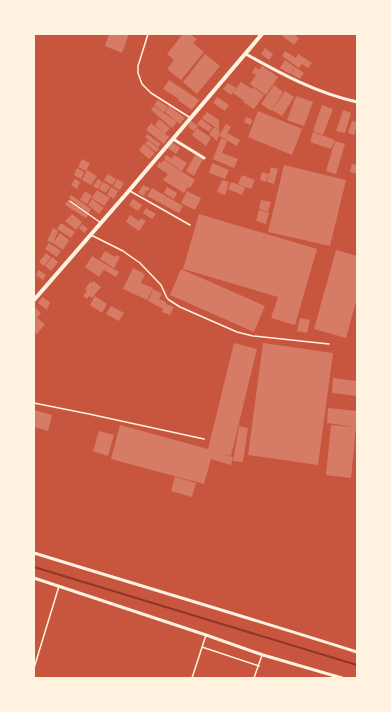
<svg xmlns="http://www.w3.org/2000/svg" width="391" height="712" font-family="Barlow,sans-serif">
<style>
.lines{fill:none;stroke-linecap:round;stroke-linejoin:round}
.stream{stroke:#8f3625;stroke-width:2}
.building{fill:#d67c66}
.service{stroke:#fff3e0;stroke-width:1.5}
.minor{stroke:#fff3e0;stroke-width:3}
.tertiary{stroke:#fff3e0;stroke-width:4}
</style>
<rect width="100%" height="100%" fill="#c8553d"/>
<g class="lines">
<path class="stream" d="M34,567L357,665"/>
</g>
<path class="building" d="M109,34H129L122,53L105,46Z
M183,34H190L197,39L193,43L204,52L181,80L167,69L174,60L167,54Z
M280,34H293L299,38L294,45Z
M265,48L273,54L269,60L261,54Z
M285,51L296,58L298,54L312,63L308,68L302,64L299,68L282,56Z
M205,54L220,66L197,94L183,82Z
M285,60L295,67L290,74L280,68Z
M262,66L278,77L266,95L250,84L256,75L252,73L255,67L259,70Z
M295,67L304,73L300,79L291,74Z
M169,80L199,100L192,110L178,100L179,99L163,89Z
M241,82L252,89L253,87L264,95L254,109L243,102L244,101L233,93Z
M228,83L236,88L231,95L223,89Z
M274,85L283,92L271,111L261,104Z
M285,91L294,97L282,116L272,110Z
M296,96L313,102L304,126L287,120Z
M217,97L229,105L225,111L213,103Z
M158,100L168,107L164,112L154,105Z
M322,105L333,109L323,135L313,131Z
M154,106L177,122L172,128L151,110Z
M169,106L185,118L180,124L165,112Z
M343,110L351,113L345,133L336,131Z
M258,111L302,129L292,155L248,137Z
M207,112L219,120V130L202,118Z
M246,117L253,120L250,125L244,122Z
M159,119L170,128L165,134L155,125Z
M201,119L212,127L209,132L197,124Z
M191,121L198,126L194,131L188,127Z
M352,121L357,122V126L354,135L348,133Z
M151,123L169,137L164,144L146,130Z
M226,124L231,127L227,133L240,140L237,146L219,136Z
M214,127L220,131L217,141L209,134Z
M197,128L211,138L206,146L192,135Z
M313,132L335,140L331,149L310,142Z
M147,134L161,144L158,147L145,137Z
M221,138L227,141L222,153L238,159L234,168L213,159Z
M148,140L159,149L156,152L145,144Z
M335,141L345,144L336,174L326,171Z
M172,142L180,148L176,154L168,148Z
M144,144L155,153L149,159L139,150Z
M166,155L172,159L174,155L187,163L182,171L164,159Z
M195,155L203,159L194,176L186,171Z
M82,159L90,163L86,171L78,167Z
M164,160L195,180L190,188L188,187L184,193L163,180L168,174L157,167L159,162L161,163Z
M212,163L229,170L225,179L209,173Z
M352,164L357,165V174L350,172Z
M284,165L346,180L330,246L268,232Z
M271,167L278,169L274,184L267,182Z
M77,168L84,172L81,179L74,175Z
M87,170L97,176L91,185L82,180Z
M262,172L269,174L266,182L260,180Z
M108,174L116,179L112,185L104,180Z
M242,175L255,180L251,189L238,184Z
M75,179L80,182L77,189L71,185Z
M98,179L102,182L98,189L93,186Z
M117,179L124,183L120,190L113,186Z
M222,180L229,182L225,195L217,192Z
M103,182L110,186L106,193L99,189Z
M231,182L245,187L242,195L228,189Z
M143,185L150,188L148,191H146L144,196L138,193Z
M111,187L118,191L114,199L107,195Z
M167,187L177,193L174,199L164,193Z
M152,188L183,206L179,213L147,196Z
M97,190L110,198L104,206L92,198Z
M85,191L92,196L87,204L80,200Z
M187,191L201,198L195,210L181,203Z
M71,195L91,209L89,213L69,198Z
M92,199L104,208L99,214L88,205Z
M133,199L142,205L138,211L129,205Z
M68,200L89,214L86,218L65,205Z
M261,200L271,202L268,212L259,209Z
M146,208L156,214L152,219L143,213Z
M259,210L269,213L266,224L256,221Z
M72,214L82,222L76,230L65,221Z
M199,214L317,249L295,325L271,318L278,297L183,269Z
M130,215L139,221L141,218L146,221L139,231L126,222Z
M61,223L75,232L71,238L57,229Z
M82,224L88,229L84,233L79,228Z
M53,228L58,231L53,243L47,241Z
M60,233L69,240L63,250L53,243Z
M49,243L61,251L57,257L45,249Z
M336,250L357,256V298L346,338L314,329Z
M105,251L115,257L116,255L120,257L114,268L100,259Z
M46,253L51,257L44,266L39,262Z
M92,256L107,265L99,277L85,267Z
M52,257L58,262L51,271L45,266Z
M107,265L119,272L116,277L104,270Z
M133,268L145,274L141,283L153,288L147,300L123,289Z
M181,269L265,306L254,332L170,295Z
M39,270L46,275L43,280L36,275Z
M93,281L101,287L92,298L89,296L87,299L83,296L87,291L85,289L90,282L92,283Z
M153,289L162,294L159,299L166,302V304L174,307L170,315L162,312L163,309L148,301Z
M95,296L107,304L102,313L90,305Z
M42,297L50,302L47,310L38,303Z
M111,306L124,313L119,321L106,314Z
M34,307L41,313L37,318L45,324L37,334L34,332Z
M300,318L310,320L307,333L297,331Z
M234,343L257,349L231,456L217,453L233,457L231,465L211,459L204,484L111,459L120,425L208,449Z
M263,343L333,353L318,465L248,455Z
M333,378L357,381V396L332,393Z
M328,408L357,411V427L327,423Z
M34,410L52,415L48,431L34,427Z
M331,425L356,427L351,478L326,475Z
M239,426L248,428L243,462L233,461Z
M99,431L114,435L108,456L93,451Z
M175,477L196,483L192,497L171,491Z"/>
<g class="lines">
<path class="service" d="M148,34L138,66V73L142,84L151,93L189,117
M130,191L190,225
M70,201L101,223
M91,235L123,251L140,263L161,285L167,298L169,300L180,307L237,332L253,336L329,344
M34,403L89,414L204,439
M202,647L259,666
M34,668L59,586
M192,678L206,635
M254,678L262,655"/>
<path class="minor" d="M246,54C281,74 317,93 357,102
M173,139L204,158
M34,553C141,586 250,618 357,652
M34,578L206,635L263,655L342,678"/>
<path class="tertiary" d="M34,300L127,193L262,34"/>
</g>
<rect width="391" height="712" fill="none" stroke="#fff3e0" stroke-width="70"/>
</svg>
